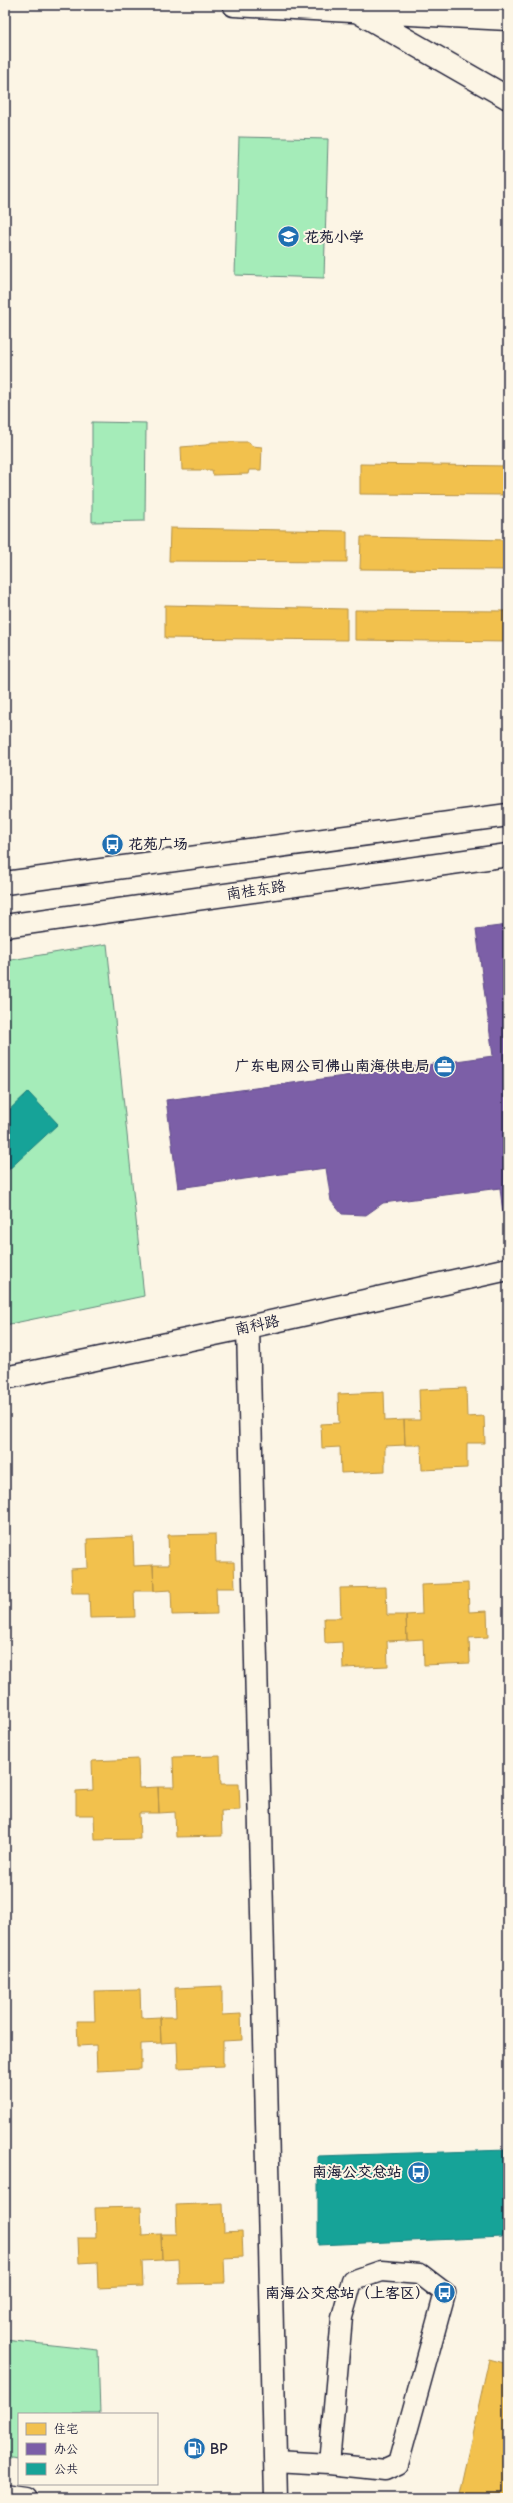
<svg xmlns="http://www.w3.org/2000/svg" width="513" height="2503" font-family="'Comic Neue','LXGW WenKai TC',sans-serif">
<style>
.green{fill:#a5ecb9;stroke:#64877a}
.homes{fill:#f2c14e;stroke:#b49148}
.offices{fill:#7b5ea7;stroke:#604c87}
.public{fill:#17a398;stroke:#1a7c7c}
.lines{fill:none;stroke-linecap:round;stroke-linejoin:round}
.street-casing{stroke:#22223b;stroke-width:23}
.secondary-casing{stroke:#22223b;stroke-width:25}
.street{stroke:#fcf5e5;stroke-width:20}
.secondary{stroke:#fcf5e5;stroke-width:22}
.labels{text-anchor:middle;stroke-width:4;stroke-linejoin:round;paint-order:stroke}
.poi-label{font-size:15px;font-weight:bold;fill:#22223b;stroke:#fcf5e5;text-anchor:start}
.street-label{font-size:15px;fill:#22223b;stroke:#fcf5e5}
</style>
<rect width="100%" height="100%" fill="#fcf5e5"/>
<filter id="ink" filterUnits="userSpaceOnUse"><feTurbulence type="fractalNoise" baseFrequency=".025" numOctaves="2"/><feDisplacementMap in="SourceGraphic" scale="8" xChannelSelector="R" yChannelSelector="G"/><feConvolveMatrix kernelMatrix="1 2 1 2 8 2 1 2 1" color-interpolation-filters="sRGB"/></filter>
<g filter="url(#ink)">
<path class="green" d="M239,137L328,139L324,278L235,275Z
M92,422L146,423L145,521L92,522Z
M107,944L144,1296L5,1325V961Z
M5,2340L98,2350L100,2414H19V2459L5,2457Z"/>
<path class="homes" d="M212,442H249L252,446L262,447L261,470H249L248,474L213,475L212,470H182L181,447L206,445Z
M360,464L508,466V495L360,494Z
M170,528L347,531V562L169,561Z
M361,537L508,540V570L360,569Z
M165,605L347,609V640L165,638Z
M355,610L508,611V642L355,640Z
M466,1388L467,1417L484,1416L485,1443H467V1468L422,1470L421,1445H405L404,1420H420L419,1390Z
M384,1392L385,1421L404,1420L405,1445L385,1446V1471L341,1473L340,1447L322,1448L321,1424L339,1423L338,1394Z
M215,1534L216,1562H234L235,1588H216L217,1614L172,1615L171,1590L154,1591L153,1565H169L168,1535Z
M133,1537L134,1566L153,1565L154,1591H134L135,1617L90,1618L89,1593H72L71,1569L88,1568L87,1539Z
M468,1583L469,1612L487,1611L488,1637L469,1638L470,1663L424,1665L423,1639L407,1640L406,1615L422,1614L421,1585Z
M386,1587L387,1615H406L407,1640L387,1641L388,1666L343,1668L342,1642L325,1643L324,1618H341L340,1588Z
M220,1756L221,1784H239L240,1810L221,1811L222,1836L176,1837L175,1812L159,1813L158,1787H174L173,1757Z
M138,1759L139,1788L158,1787L159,1813H139L140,1839L95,1840L94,1815H76V1791L93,1790L92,1761Z
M222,1986V2015L241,2014L242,2040L223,2041V2066L178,2068L177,2042L161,2043L160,2017H176L175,1988Z
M140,1990L141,2018L160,2017L161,2043L141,2044V2069L97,2071L96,2045L78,2046L77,2021H95L94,1991Z
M223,2203L224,2232L242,2231L243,2257L224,2258L225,2283L179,2284L178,2259L162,2260L161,2234H177L176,2205Z
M141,2207L142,2235L161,2234L162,2260L142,2261L143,2286L98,2288L97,2262L79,2263L78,2238H96L95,2208Z
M489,2359L508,2364V2498H458Z"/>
<path class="offices" d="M508,925V1221L504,1222L500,1188L383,1203L366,1215L342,1214L331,1201L326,1168L178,1188L166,1100L493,1056L476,929Z"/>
<path class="public" d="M28,1092L58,1124L5,1173V1114Z
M508,2150V2226L502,2237L318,2245V2156Z"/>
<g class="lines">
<defs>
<path id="street" d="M275,2461L329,2464L385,2470L398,2464L445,2293L420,2274L381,2271L352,2281L342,2317L329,2464"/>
<path id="secondary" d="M234,5L508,19
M358,12L508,98
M5,883L508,815
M5,926L508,855
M248,1327L276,2498
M5,1378L248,1327L508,1269
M5,2495L25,2498"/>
</defs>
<use href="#street" class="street-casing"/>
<use href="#secondary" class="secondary-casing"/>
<use href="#street" class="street"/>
<use href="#secondary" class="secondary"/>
</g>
</g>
<defs>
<symbol id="school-disc" viewBox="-11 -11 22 22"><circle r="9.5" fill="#1f6fb2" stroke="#fcf5e5"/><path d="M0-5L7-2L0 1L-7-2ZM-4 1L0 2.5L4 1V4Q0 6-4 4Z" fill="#fff"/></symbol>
<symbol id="bus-disc" viewBox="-11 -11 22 22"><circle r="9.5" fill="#1f6fb2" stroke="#fcf5e5"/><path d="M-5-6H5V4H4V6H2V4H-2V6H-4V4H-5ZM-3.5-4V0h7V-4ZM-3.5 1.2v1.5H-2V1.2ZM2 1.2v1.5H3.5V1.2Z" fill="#fff"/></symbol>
<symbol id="office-disc" viewBox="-11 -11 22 22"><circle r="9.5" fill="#1f6fb2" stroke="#fcf5e5"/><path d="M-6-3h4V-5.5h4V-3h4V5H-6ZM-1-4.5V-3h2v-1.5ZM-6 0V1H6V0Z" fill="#fff"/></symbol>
<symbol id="fuel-disc" viewBox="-11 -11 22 22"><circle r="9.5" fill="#1f6fb2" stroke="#fcf5e5"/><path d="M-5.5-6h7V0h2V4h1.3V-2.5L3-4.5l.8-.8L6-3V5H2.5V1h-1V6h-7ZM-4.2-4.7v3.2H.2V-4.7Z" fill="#fff"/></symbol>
</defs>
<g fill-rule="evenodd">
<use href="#school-disc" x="276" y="224" width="25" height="25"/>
<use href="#bus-disc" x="100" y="832" width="25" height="25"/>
<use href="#office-disc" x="432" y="1054" width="25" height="25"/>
<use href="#bus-disc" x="406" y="2160" width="25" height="25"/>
<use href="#bus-disc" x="432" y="2280" width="25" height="25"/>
<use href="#fuel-disc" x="182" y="2436" width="25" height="25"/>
</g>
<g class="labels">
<g class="poi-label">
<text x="304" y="242">花苑小学</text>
<text x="128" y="849">花苑广场</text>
<text x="430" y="1071" text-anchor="end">广东电网公司佛山南海供电局</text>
<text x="402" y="2177" text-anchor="end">南海公交总站</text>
<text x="430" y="2298" text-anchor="end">南海公交总站（上客区）</text>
<text x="210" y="2454">BP</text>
</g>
<g class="street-label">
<text transform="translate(256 890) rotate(-8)" y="5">南桂东路</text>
<text transform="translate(257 1325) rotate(-12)" y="5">南科路</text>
</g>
</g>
<rect width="513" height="2503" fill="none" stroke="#fcf5e5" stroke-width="20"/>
<rect x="10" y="10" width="493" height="2483" fill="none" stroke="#22223b" stroke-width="1.5" filter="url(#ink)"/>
<rect x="18" y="2413" width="140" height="72" fill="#fcf5e5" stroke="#a5a1a1"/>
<rect x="26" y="2423" width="20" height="12" fill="#f2c14e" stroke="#a5a1a1"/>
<text x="54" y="2433" font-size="12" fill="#22223b">住宅</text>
<rect x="26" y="2443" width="20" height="12" fill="#7b5ea7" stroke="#a5a1a1"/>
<text x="54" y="2453" font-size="12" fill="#22223b">办公</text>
<rect x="26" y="2463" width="20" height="12" fill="#17a398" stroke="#a5a1a1"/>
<text x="54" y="2473" font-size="12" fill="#22223b">公共</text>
</svg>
